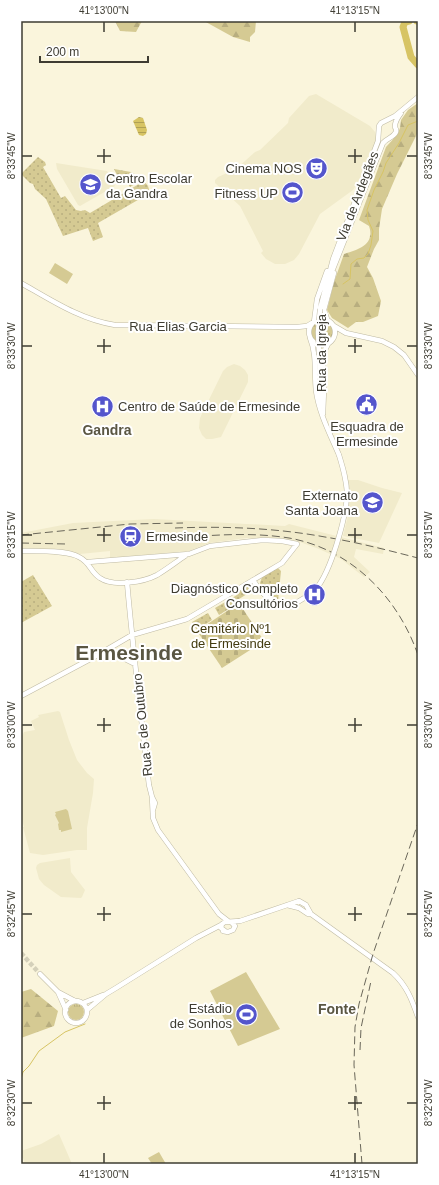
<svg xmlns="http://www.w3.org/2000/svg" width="439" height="1185" font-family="Arial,sans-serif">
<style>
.built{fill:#f1ebcb}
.grass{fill:url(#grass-tufts)}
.forest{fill:url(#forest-firs)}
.cemetery{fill:url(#cemetery-stones)}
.park{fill:url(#park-dots)}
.pitch{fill:#d5ca93}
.water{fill:url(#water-rules)}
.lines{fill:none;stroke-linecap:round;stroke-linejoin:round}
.stream{stroke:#d7c464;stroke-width:1}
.river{stroke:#d7c464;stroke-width:7}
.major-tunnel{stroke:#d4d0ba;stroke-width:4.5;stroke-dasharray:4.5 2;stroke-linecap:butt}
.major-casing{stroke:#bfbaa3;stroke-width:5.5}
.major{stroke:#fff;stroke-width:4.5}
.rail{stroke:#6a675a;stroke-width:1;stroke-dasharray:8 4;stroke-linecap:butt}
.major-bridge-casing{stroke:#bfbaa3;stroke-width:5.5;stroke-linecap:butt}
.major-bridge{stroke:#fff;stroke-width:4.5}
.ticks{fill:none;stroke:#3e3c32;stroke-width:1.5}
.labels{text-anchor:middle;stroke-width:4;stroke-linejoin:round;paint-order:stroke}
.poi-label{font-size:13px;fill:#3e3c32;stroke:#fff;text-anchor:end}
.street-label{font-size:13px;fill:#3e3c32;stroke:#fff}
.park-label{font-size:13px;fill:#423a10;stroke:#fff}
.neighbourhood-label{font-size:14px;font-weight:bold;fill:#5a5642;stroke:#fff}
.town-label{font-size:21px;font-weight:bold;fill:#5a5642;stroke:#fff}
.neatline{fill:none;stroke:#3e3c32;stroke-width:1.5}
.ticks-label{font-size:10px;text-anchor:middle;fill:#3e3c32}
</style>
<defs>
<pattern id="grass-tufts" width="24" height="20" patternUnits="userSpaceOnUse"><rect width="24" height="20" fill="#d5ca93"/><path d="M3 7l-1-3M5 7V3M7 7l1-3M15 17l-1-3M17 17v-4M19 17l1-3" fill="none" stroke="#b8ae7f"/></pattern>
<pattern id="forest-firs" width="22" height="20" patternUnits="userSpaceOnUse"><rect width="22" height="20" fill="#d5ca93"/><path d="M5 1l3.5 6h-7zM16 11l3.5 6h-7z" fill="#b8ae7f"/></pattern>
<pattern id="cemetery-stones" width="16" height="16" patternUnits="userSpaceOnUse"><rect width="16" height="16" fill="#d5ca93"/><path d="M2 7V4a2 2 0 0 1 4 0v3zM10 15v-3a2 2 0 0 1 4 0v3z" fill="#b8ae7f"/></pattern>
<pattern id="park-dots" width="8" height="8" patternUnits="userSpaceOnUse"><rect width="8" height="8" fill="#d5ca93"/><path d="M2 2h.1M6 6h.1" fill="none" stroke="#b8ae7f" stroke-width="1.8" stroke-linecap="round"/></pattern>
<pattern id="water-rules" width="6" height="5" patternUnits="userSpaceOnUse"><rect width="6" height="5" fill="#d7c464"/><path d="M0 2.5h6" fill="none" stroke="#b0a053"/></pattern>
</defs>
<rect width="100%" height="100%" fill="#faf5dc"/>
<path class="built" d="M316,94L370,126L375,132L376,140L358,183L353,190L320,214L299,254L294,260L285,264H275L266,259L261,253L263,251L240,206L215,183V180L218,177L236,169L255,152L260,150L288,123L289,118L309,96Z
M56,163L107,171L115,186L80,206L78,205L57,169Z
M234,364L240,366L245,370L248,375V382L221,437L212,439H206L202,435L199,428L200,418L223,371L227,367Z
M348,480H358L382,488L402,493L379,543L343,536L349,512Z
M154,519L285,526L289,524L384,548L383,554L356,549L354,557L370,572L364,577L341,559L319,549L300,542L278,538H246L209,543L189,551L110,558V551L80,554L64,550L21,548V533L73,523Z
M58,711L60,712L69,740L77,760L87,773L94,779L93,793L87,828V850H77L43,855L30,853L23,827H24L22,819L21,801L23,755L21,738L24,732L35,730L31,721L39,717L38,715Z
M70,858L71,872L85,890L82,897L81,898L61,897L44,885L39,879L36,868L37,865L40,863Z
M59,1134L72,1164H25L23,1158L21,1157V1151L41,1144Z"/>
<path class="grass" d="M311 332a11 11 0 1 1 22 0a11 11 0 1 1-22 0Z
M68 1012a8 8 0 1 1 16 0a8 8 0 1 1-16 0Z"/>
<path class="forest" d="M115,21H142L136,32L120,31Z
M204,21H256L255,32L250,37V42L233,37Z
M418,103V132L397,174L382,209L379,229V240L374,249L367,267L373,278L381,301L378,316L363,322H356L348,328L332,318L327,310L334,282L344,254C353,251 369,247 370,236C371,233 370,229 369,226L359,220L386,147L397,135L400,128L401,120L408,110Z
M31,989L58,1011L54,1026L21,1038V992Z"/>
<path class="cemetery" d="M239,603L264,641L222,668L197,631Z"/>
<path class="park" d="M38,157L45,162L46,165L43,167L61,198L65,196L76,210L81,211L85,210L90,213L144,181L148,186L150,193L98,223L103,237L93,241L88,228L63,236L46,199L35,189L33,184L30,183L21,174Z
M114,169L131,172L143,179L130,187L126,180L121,183Z
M278,568L281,571L278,601L265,593L260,583L262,577Z
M33,575L52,606L21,623V582Z
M247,586H252L255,589L239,599L240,602L219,615L215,608L237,595L235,593Z
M208,613L212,620L197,630L192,622Z"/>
<path class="pitch" d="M55,263L73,274L67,284L49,273Z
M66,809L68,811L72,829L61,832V830H59L58,824L59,823L55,815L56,814L55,812Z
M246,972L280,1029L238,1046L210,991Z
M159,1152L166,1164H152L148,1158Z"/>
<path class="water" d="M139,117L143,118L147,130L146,134L143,136L139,135L133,121Z"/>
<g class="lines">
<path class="stream" d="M343,284L350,279L351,264L357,259L364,258L368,254L371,245L373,231L368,220L367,210L374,190L383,172L386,163L399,143L408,125L418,121
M21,1079L23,1072L29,1066L39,1051L65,1032L85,1024"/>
<path class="river" d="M409,21L405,22L403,27L411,57L418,65
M417,21H418"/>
<path class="major-tunnel" d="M21,953L40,974"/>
<defs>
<path id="major" d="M331,274L383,143C387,138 393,138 396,132C397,128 395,130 395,126C395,121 398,117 401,113
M21,283C51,300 81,320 115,325L297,327L307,326L312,323
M320,309L333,259L378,141L379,126L381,123L395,116L418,97
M309 332a13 13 0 1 1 26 0a13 13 0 1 1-26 0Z
M327,319L324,310L334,273
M314,322L317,299L327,271
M334,326L346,333L382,341L394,347L404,355L418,375
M310,338C317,355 314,373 316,391C319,413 330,434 339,455
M319,355L321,402
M323,414L324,390L323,356L325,350L328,344
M21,551C35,551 67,550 79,557C91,563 90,572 100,578C113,587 144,582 157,575C167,569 176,562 185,556
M253,580C261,593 274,608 292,604C297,603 302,599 306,597
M127,582C133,650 141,718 149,785L152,797L155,803L153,810
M107,650L135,664
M21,696L96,656L132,635L187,619L282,563L297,544L282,541L263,540L210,546L189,554L88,562
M152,797L153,818L158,830L219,914L228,921
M299,901L306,905L311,914
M287,905L299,908L308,914H311L393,973C407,986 412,1000 418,1017
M223,931L228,932L233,930L235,926L231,922
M225,931L221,928L222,924L225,922L240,921L299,901
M40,974L58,992L75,1001
M58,992L66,1010
M65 1012a11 11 0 1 1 22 0a11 11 0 1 1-22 0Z
M83,1003L103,995
M87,1010L106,994L116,988L196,938L221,925"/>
</defs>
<use href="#major" class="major-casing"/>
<use href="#major" class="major"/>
<path class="rail" d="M175,528C225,526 276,528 325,537C356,542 387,550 418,558
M21,535L130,524L183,523
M176,538C213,535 252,532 289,538C351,549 398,597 418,655
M21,543L66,544
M360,1050L361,1028L371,981
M362,1164L354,1065L355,1027L359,1004L373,954L418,823"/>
<defs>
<path id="major-bridge" d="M319,355L318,332L320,309
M306,597C310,594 313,592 316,589C331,571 346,518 347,495C347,481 343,468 339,455"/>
</defs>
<use href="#major-bridge" class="major-bridge-casing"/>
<use href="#major-bridge" class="major-bridge"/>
</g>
<path class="ticks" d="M104,22V32M355,22V32M104,149V163M355,149V163M22,156H32M97,156H111M348,156H362M407,156H417M104,339V353M355,339V353M22,346H32M97,346H111M348,346H362M407,346H417M104,528V542M355,528V542M22,535H32M97,535H111M348,535H362M407,535H417M104,718V732M355,718V732M22,725H32M97,725H111M348,725H362M407,725H417M104,907V921M355,907V921M22,914H32M97,914H111M348,914H362M407,914H417M104,1096V1110M355,1096V1110M22,1103H32M97,1103H111M348,1103H362M407,1103H417M104,1153V1163M355,1153V1163"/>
<defs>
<symbol id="theatre-disc" viewBox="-11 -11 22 22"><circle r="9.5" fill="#5455cc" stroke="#fff"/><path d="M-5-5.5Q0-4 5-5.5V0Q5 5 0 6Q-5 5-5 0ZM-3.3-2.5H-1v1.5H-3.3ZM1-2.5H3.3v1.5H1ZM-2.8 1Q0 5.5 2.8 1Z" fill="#fff"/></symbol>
<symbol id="school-disc" viewBox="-11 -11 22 22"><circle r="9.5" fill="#5455cc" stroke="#fff"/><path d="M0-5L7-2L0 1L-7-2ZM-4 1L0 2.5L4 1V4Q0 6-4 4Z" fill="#fff"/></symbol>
<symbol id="stadium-disc" viewBox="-11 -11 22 22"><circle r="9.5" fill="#5455cc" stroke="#fff"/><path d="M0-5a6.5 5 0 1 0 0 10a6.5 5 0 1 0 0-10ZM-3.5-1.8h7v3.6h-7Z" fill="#fff"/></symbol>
<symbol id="civic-disc" viewBox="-11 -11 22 22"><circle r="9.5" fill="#5455cc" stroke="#fff"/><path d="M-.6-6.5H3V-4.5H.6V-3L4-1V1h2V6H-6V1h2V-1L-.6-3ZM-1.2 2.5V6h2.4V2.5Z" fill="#fff"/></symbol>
<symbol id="hospital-disc" viewBox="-11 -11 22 22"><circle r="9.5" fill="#5455cc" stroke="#fff"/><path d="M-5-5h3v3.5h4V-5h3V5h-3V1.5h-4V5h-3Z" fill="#fff"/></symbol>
<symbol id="station-disc" viewBox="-11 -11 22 22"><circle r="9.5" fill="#5455cc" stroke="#fff"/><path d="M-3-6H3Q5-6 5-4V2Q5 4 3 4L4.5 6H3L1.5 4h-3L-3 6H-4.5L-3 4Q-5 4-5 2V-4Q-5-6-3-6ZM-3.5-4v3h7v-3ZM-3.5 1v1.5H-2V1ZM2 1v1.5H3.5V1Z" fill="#fff"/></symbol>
</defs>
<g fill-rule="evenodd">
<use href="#theatre-disc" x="304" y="156" width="25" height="25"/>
<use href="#school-disc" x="78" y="172" width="25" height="25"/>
<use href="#stadium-disc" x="280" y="180" width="25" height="25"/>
<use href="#civic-disc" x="354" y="392" width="25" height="25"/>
<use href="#hospital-disc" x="90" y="394" width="25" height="25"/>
<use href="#school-disc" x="360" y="490" width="25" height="25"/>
<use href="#station-disc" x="118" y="524" width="25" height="25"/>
<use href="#hospital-disc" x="302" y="582" width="25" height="25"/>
<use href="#stadium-disc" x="234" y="1002" width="25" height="25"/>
</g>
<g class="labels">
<g class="poi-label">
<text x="302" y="173">Cinema NOS</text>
<text x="106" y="183" text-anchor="start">Centro Escolar<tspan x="106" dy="15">da Gandra</tspan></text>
<text x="278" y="198">Fitness UP</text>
<text x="118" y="411" text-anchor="start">Centro de Saúde de Ermesinde</text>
<text x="367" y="431" text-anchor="middle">Esquadra de<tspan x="367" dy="15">Ermesinde</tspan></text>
<text x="358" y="500">Externato<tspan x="358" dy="15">Santa Joana</tspan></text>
<text x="146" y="541" text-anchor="start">Ermesinde</text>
<text x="298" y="593">Diagnóstico Completo<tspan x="298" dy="15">Consultórios</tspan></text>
<text x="232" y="1013">Estádio<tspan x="232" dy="15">de Sonhos</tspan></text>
</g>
<g class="street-label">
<text transform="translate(357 196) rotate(-69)" y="5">Via de Ardegães</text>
<text x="178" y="331">Rua Elias Garcia</text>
<text transform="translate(321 353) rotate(-90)" y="5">Rua da Igreja</text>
<text transform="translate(142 725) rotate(-96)" y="5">Rua 5 de Outubro</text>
</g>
<g class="park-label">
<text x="231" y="633">Cemitério Nº1<tspan x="231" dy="15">de Ermesinde</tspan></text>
</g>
<g class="neighbourhood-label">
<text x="107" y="435">Gandra</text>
<text x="337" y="1014">Fonte</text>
</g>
<g class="town-label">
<text x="129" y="660">Ermesinde</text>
</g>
</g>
<rect width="439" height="1185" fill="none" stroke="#ffffff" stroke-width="44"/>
<path d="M40 56v6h108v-6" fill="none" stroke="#3e3c32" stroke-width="2"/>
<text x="46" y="56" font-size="12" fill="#3e3c32" stroke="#ffffff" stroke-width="3" paint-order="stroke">200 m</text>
<rect x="22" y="22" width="395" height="1141" class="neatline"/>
<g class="ticks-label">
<text x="104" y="14">41°13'00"N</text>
<text x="355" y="14">41°13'15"N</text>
<text transform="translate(428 156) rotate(-90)" y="4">8°33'45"W</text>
<text transform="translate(11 156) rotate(-90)" y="4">8°33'45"W</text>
<text transform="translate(11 346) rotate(-90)" y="4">8°33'30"W</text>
<text transform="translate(428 346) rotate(-90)" y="4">8°33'30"W</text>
<text transform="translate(11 535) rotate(-90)" y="4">8°33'15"W</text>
<text transform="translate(428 535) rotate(-90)" y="4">8°33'15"W</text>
<text transform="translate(11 725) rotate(-90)" y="4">8°33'00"W</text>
<text transform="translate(428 725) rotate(-90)" y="4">8°33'00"W</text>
<text transform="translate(11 914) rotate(-90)" y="4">8°32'45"W</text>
<text transform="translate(428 914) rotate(-90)" y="4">8°32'45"W</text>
<text transform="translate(11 1103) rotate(-90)" y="4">8°32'30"W</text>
<text transform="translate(428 1103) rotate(-90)" y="4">8°32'30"W</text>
<text x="104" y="1178">41°13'00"N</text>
<text x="355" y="1178">41°13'15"N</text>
</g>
</svg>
